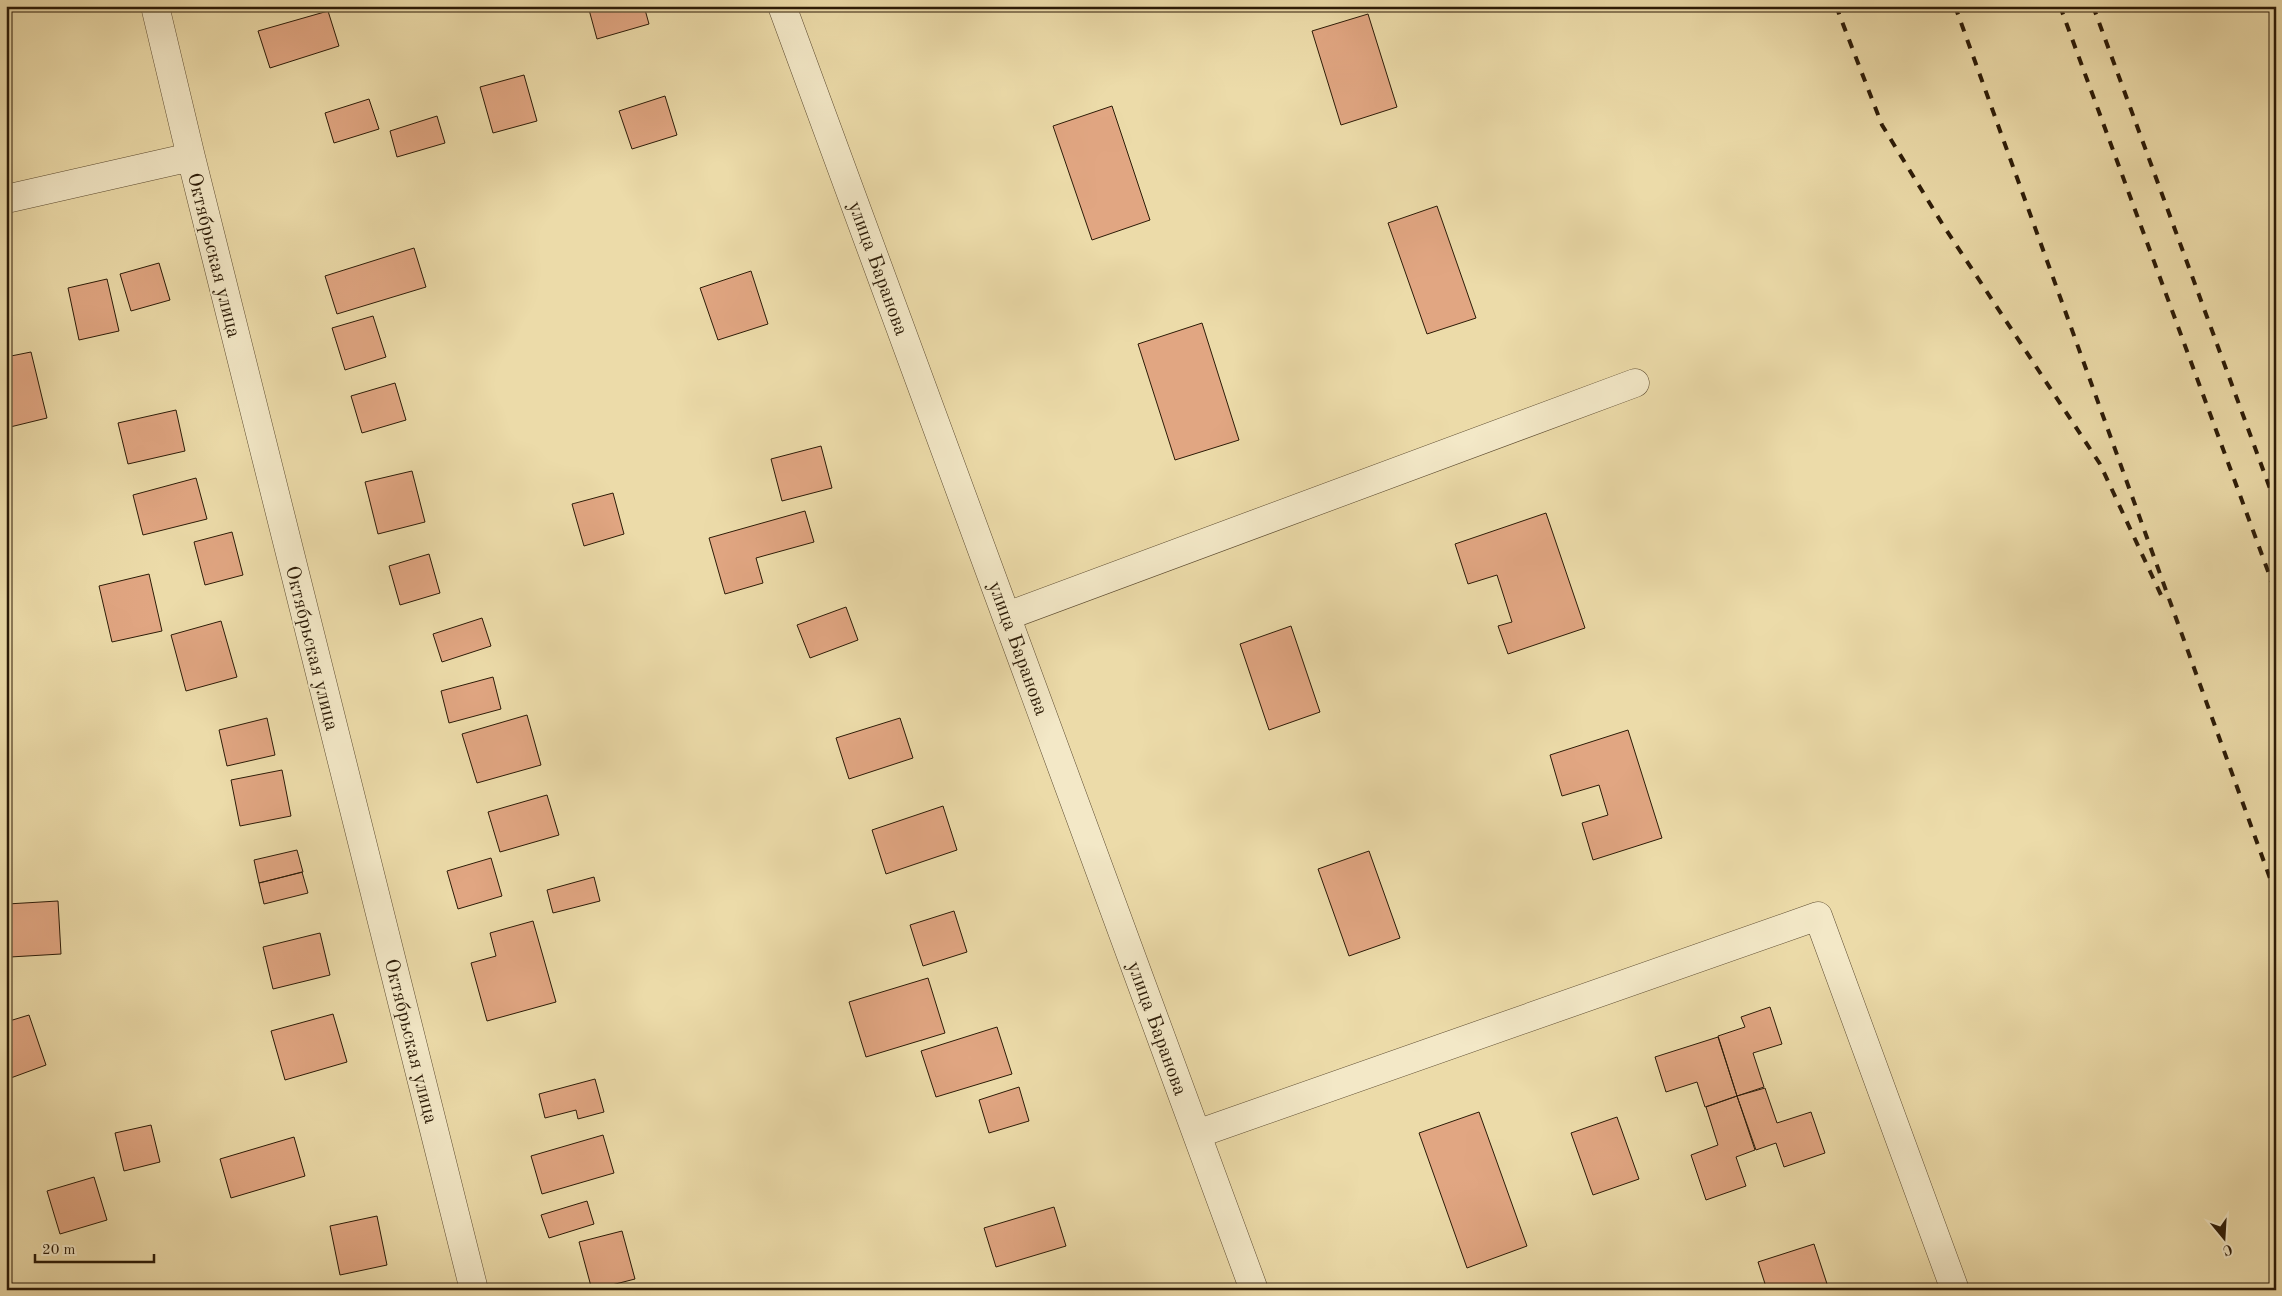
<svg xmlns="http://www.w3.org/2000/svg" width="2282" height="1296" font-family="'Old Standard TT',serif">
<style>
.building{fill:#e1a682;stroke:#2c1b07}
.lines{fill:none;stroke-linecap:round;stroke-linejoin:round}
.minor-casing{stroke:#5c4b30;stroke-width:29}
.minor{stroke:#f3e8c7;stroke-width:28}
.rail{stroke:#2c1b07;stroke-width:4;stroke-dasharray:9 9;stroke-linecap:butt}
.labels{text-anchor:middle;stroke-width:4;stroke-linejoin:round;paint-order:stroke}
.street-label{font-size:20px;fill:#2c1b07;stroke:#f3e8c7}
</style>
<rect width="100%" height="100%" fill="#ecdba9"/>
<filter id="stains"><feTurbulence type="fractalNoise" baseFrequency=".004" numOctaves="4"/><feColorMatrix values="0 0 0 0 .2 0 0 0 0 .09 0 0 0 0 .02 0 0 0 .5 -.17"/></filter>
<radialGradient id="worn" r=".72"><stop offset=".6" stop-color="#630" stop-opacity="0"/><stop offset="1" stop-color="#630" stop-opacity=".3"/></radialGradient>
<path class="building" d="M588,6H644L649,24L597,39Z
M328,11L339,46L270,68L258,31Z
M1368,14L1397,107L1341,125L1312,31Z
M524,75L537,121L493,133L480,87Z
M665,96L677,135L632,149L619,111Z
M369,99L379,129L334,143L325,113Z
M1112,106L1150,220L1092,240L1053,126Z
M437,116L445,143L397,157L390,131Z
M1437,206L1476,318L1427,334L1388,223Z
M414,248L426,287L337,314L325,276Z
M159,263L170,300L131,311L120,274Z
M751,271L768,324L718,340L700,288Z
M107,279L119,331L79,340L68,288Z
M373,316L386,357L345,370L332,328Z
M1202,323L1239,440L1175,460L1138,344Z
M31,352L47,418L6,428V357Z
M395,383L406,420L362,433L351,396Z
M176,410L185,451L128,464L118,423Z
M821,446L832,488L782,501L771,459Z
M412,471L425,522L378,534L365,482Z
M196,478L207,519L143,535L133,495Z
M613,493L624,534L584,546L572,504Z
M805,511L814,542L756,558L763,583L725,594L709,538Z
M1546,513L1585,628L1508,654L1498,626L1512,622L1497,575L1468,584L1455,544Z
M232,532L243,575L205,585L194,542Z
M429,554L440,593L400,605L389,566Z
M149,574L162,631L112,642L99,586Z
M846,607L858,640L810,658L797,625Z
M482,618L491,646L442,662L433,634Z
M221,621L237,677L186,691L171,635Z
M1291,626L1320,712L1269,730L1240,644Z
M493,677L501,709L449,723L441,691Z
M527,715L541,765L477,783L462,734Z
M267,718L275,755L227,766L219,730Z
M900,718L913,758L849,779L836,738Z
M1628,730L1662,838L1593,860L1582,823L1608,815L1599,785L1562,796L1550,755Z
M282,770L291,816L240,826L231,780Z
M547,795L559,835L500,852L488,812Z
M943,806L957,850L886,874L872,830Z
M297,850L303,872L259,883L254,860Z
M1369,851L1400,938L1349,956L1318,869Z
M491,858L502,896L458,909L447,871Z
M302,872L308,893L264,904L259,883Z
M594,877L600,901L553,913L547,890Z
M58,901L61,954L10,957L7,904Z
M954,911L967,952L923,966L910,925Z
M533,921L556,1002L487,1021L471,963L496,956L490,933Z
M320,933L330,975L273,989L263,947Z
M928,978L945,1033L866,1057L849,1002Z
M1770,1007L1782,1044L1753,1053L1764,1087L1737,1096L1718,1036L1745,1027L1741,1017Z
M333,1014L347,1062L285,1080L271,1031Z
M29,1015L46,1065L8,1079L6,1022Z
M997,1027L1012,1074L936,1097L921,1051Z
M1718,1037L1737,1096L1705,1107L1697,1082L1666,1092L1655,1057Z
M595,1079L604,1112L578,1119L576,1110L545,1118L539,1094Z
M1019,1087L1029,1121L989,1133L979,1100Z
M1765,1088L1777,1123L1811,1112L1825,1153L1784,1167L1776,1143L1756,1150L1737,1096Z
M1737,1096L1755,1150L1736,1157L1746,1186L1706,1200L1691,1155L1718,1145L1706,1107Z
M1479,1112L1527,1246L1467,1268L1419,1133Z
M1617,1117L1639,1179L1593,1195L1571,1133Z
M151,1125L160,1162L124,1171L115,1133Z
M603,1135L614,1173L542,1194L531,1156Z
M294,1137L305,1176L231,1198L220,1159Z
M94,1177L107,1220L60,1234L47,1191Z
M587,1201L594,1224L549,1238L541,1215Z
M1054,1207L1066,1246L996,1267L984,1228Z
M377,1216L387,1265L340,1275L330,1226Z
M622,1231L635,1279L592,1290L579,1242Z
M1814,1244L1829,1290H1767L1758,1262Z"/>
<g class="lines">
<defs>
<path id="minor" d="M155,6L191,157L474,1290
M782,6L1254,1290
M6,199L191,157
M1007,616L1635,383
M1197,1134L1818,916L1955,1290"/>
</defs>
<use href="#minor" class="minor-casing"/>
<use href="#minor" class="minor"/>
<path class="rail" d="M1836,6L1882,125L1943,225L2100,464L2161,595
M1955,6L2276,895
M2060,6L2276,593
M2093,6L2276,505"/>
</g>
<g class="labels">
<g class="street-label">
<text transform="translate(215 255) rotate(76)" y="7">Октябрьская улица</text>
<text transform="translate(879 268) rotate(70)" y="7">улица Баранова</text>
<text transform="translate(313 648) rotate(76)" y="7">Октябрьская улица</text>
<text transform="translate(1019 648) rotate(70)" y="7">улица Баранова</text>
<text transform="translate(1158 1028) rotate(70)" y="7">улица Баранова</text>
<text transform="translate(412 1041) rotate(76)" y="7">Октябрьская улица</text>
</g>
</g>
<rect width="2282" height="1296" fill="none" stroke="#ecdba9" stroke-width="25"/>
<rect x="8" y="8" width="2267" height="1281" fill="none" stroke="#2c1b07" stroke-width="2.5"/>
<rect x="12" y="12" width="2257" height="1271" fill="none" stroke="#2c1b07"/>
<g transform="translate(2224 1238) rotate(162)" stroke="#f3e8c7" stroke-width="4" paint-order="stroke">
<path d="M0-4L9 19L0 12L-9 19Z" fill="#2c1b07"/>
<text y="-8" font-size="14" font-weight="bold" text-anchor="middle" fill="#2c1b07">С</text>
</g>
<path d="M35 1254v8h119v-8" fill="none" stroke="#2c1b07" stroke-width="2.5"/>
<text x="42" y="1254" font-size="15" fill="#2c1b07" stroke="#f3e8c7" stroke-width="4" paint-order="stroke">20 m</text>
<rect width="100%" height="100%" filter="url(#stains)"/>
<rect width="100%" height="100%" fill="url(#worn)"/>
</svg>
